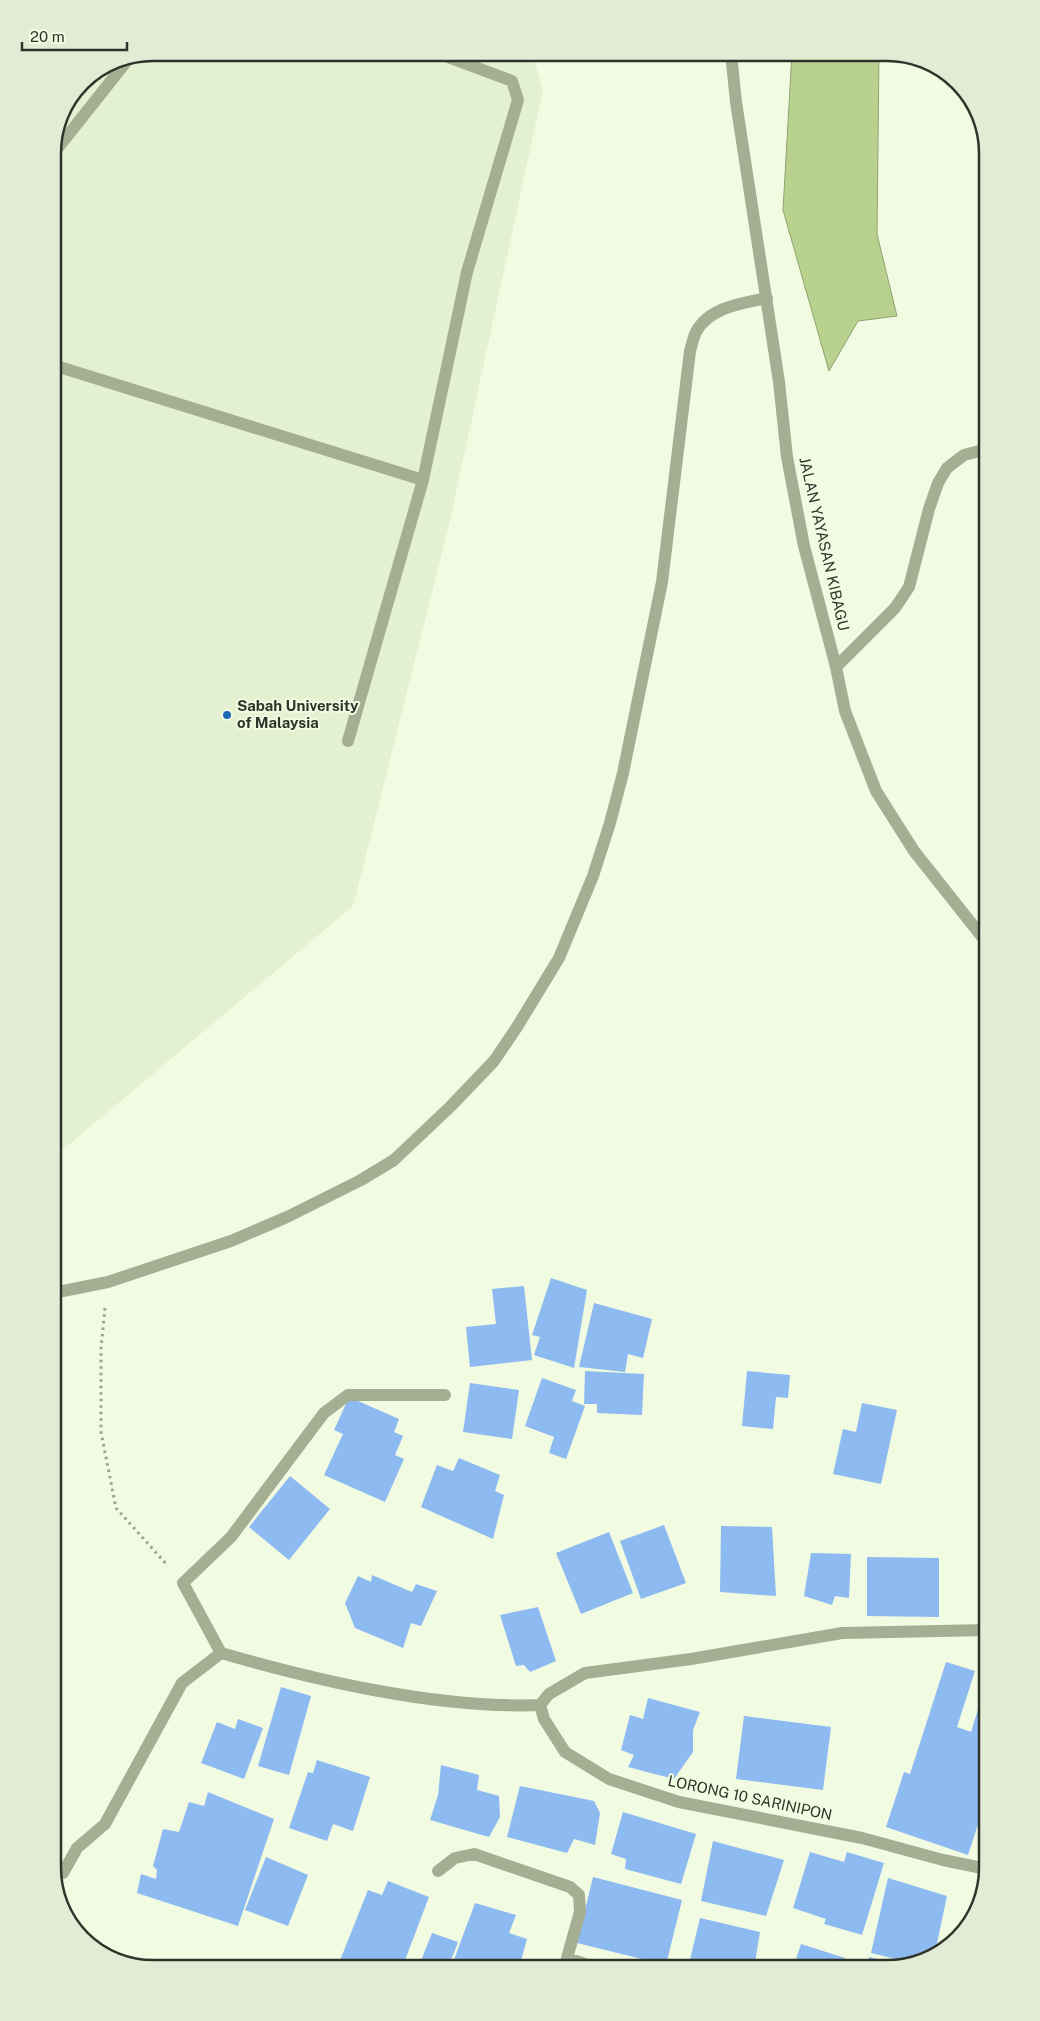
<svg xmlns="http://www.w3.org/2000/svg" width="1040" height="2021" font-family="'Public Sans',sans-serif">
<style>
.built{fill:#e4f1d1}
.water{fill:#b9d18f;stroke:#90a271}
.building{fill:#8dbaf0}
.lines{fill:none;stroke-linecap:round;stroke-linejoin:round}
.path{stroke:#9aa18f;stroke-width:3;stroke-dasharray:2.5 4;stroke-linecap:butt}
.minor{stroke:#a4ae93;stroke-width:12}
.poi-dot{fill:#1c69b8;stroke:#f1fbe2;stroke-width:2}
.labels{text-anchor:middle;stroke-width:4;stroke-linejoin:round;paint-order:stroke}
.street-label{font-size:15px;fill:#30332a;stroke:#f1fbe2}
.poi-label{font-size:15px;font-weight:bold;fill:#30332a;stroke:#f1fbe2;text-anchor:start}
.rim{fill:none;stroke:#30332a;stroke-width:2.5}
</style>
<rect width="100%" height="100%" fill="#f1fbe2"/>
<path class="built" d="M153,53H532L543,90L449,525L353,906L53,1158V147L63,109L82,82L115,60Z"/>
<path class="water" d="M792,53H879L877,234L897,316L858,321L829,371L783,210Z"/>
<path class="building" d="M551,1278L587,1290L574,1368L534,1355L540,1337L532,1335Z
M524,1286L532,1360L470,1367L466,1327L496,1324L492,1289Z
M594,1303L652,1319L643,1358L628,1354L625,1372L579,1367Z
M585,1371L644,1374L642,1415L597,1413V1404H584Z
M747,1371L790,1375L788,1398L776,1397L773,1429L742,1426Z
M542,1378L576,1390L572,1401L585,1406L566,1459L549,1453L554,1437L525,1426Z
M470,1383L519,1390L512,1439L463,1432Z
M349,1397L399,1419L394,1432L403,1436L395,1455L404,1459L385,1502L324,1475L343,1434L334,1430Z
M862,1403L897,1410L881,1484L833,1474L843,1429L856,1432Z
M459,1458L500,1475L495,1491L504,1495L493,1539L421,1507L437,1465L453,1471Z
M290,1476L330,1509L289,1560L249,1527Z
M664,1525L686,1583L641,1599L620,1541Z
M721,1526L772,1527L776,1596L720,1592Z
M609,1532L633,1593L581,1614L556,1553Z
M811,1553L851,1554L849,1598L835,1596L832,1605L804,1596Z
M867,1557L939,1558V1617L867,1616Z
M372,1575L412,1592L416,1584L437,1591L421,1626L411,1623L403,1648L355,1628L345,1603L358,1576L371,1582Z
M538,1607L556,1661L530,1672L524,1665L516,1666L500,1615Z
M946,1662L975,1671L957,1727L971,1732L983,1693L987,1695V1777L981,1798L986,1800L968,1855L886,1827L904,1772L910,1774Z
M281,1687L311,1696L289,1775L258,1766Z
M648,1698L700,1712L693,1730V1752L674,1779L628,1767L634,1755L621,1750L630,1715L643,1719Z
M744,1716L831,1727L823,1790L736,1779Z
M238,1719L263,1728L244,1779L201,1763L217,1722L235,1729Z
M317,1760L370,1777L353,1831L333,1824L327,1841L289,1828L308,1772L313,1773Z
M441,1765L479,1775L477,1790L499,1796L500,1817L489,1837L430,1820L438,1795Z
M520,1786L594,1801L600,1813L595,1845L574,1839L567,1853L507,1837Z
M208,1792L274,1819L238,1926L137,1893L141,1874L156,1879L157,1870L153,1866L163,1829L179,1832L189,1802L204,1806Z
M623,1812L696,1834L681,1884L625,1869L626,1859L611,1854Z
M713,1841L784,1860L766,1916L701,1901Z
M810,1852L844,1862L847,1852L884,1863L862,1935L824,1924L826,1919L793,1908Z
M266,1857L308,1875L288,1926L245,1910Z
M593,1877L682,1900L666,1965L577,1943Z
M888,1878L947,1896L935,1953L925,1961L912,1963L871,1953Z
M388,1881L429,1897L402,1968H337L368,1890L382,1895Z
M475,1903L516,1915L509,1933L527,1939L519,1968H451Z
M700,1918L760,1932L754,1968H688Z
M432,1933L458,1942L448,1968H436L420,1963Z
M801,1944L845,1958L841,1968H793Z
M869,1957L903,1965L887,1968H867Z"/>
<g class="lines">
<path class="path" d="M105,1308L101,1348V1432L116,1508L168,1566"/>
<path class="minor" d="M731,53L736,102L779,382L787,457L804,546L836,667L845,711L876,791L914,851L987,943
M53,154L130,57
M53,365L423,480
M836,667L895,608L909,587L929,509L938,483L947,468L964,455L987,449
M348,741L423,480L467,272L518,100L512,81L437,53
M53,1290L63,1291L108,1282L231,1241L287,1217L361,1180L394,1160L451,1106L494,1061L517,1027L559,958L593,876L610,823L623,773L662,582L690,351C692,345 693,338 696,332C709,307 743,303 767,298
M445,1395H348L324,1413L231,1537L183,1583L221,1653C319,1681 438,1709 540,1705L549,1694L585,1673L691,1659L842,1633L987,1630
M540,1705L544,1719L565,1752L609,1779L679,1802L862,1838L943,1860L987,1869
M438,1871L455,1858L474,1854L570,1887L579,1895L580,1912L567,1958L597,1968
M63,1873L77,1848L105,1824L182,1683L221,1653"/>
</g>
<circle class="poi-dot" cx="227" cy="715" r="5"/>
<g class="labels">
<g class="street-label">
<text transform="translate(824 544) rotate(77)" y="5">JALAN YAYASAN KIBAGU</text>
<text transform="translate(750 1798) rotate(12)" y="5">LORONG 10 SARINIPON</text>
</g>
<g class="poi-label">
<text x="237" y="711">Sabah University<tspan x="237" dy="17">of Malaysia</tspan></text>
</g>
</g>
<path d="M0 0H1040V2021H0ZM153 61H887A92 92 0 0 1 979 153V1868A92 92 0 0 1 887 1960H153A92 92 0 0 1 61 1868V153A92 92 0 0 1 153 61Z" fill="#e2ebd3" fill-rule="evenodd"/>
<path class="rim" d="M153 61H887A92 92 0 0 1 979 153V1868A92 92 0 0 1 887 1960H153A92 92 0 0 1 61 1868V153A92 92 0 0 1 153 61Z"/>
<path d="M22 42v8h105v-8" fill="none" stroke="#30332a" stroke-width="2.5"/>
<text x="30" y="42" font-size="15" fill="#30332a" stroke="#f1fbe2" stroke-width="4" paint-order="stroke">20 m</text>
</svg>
